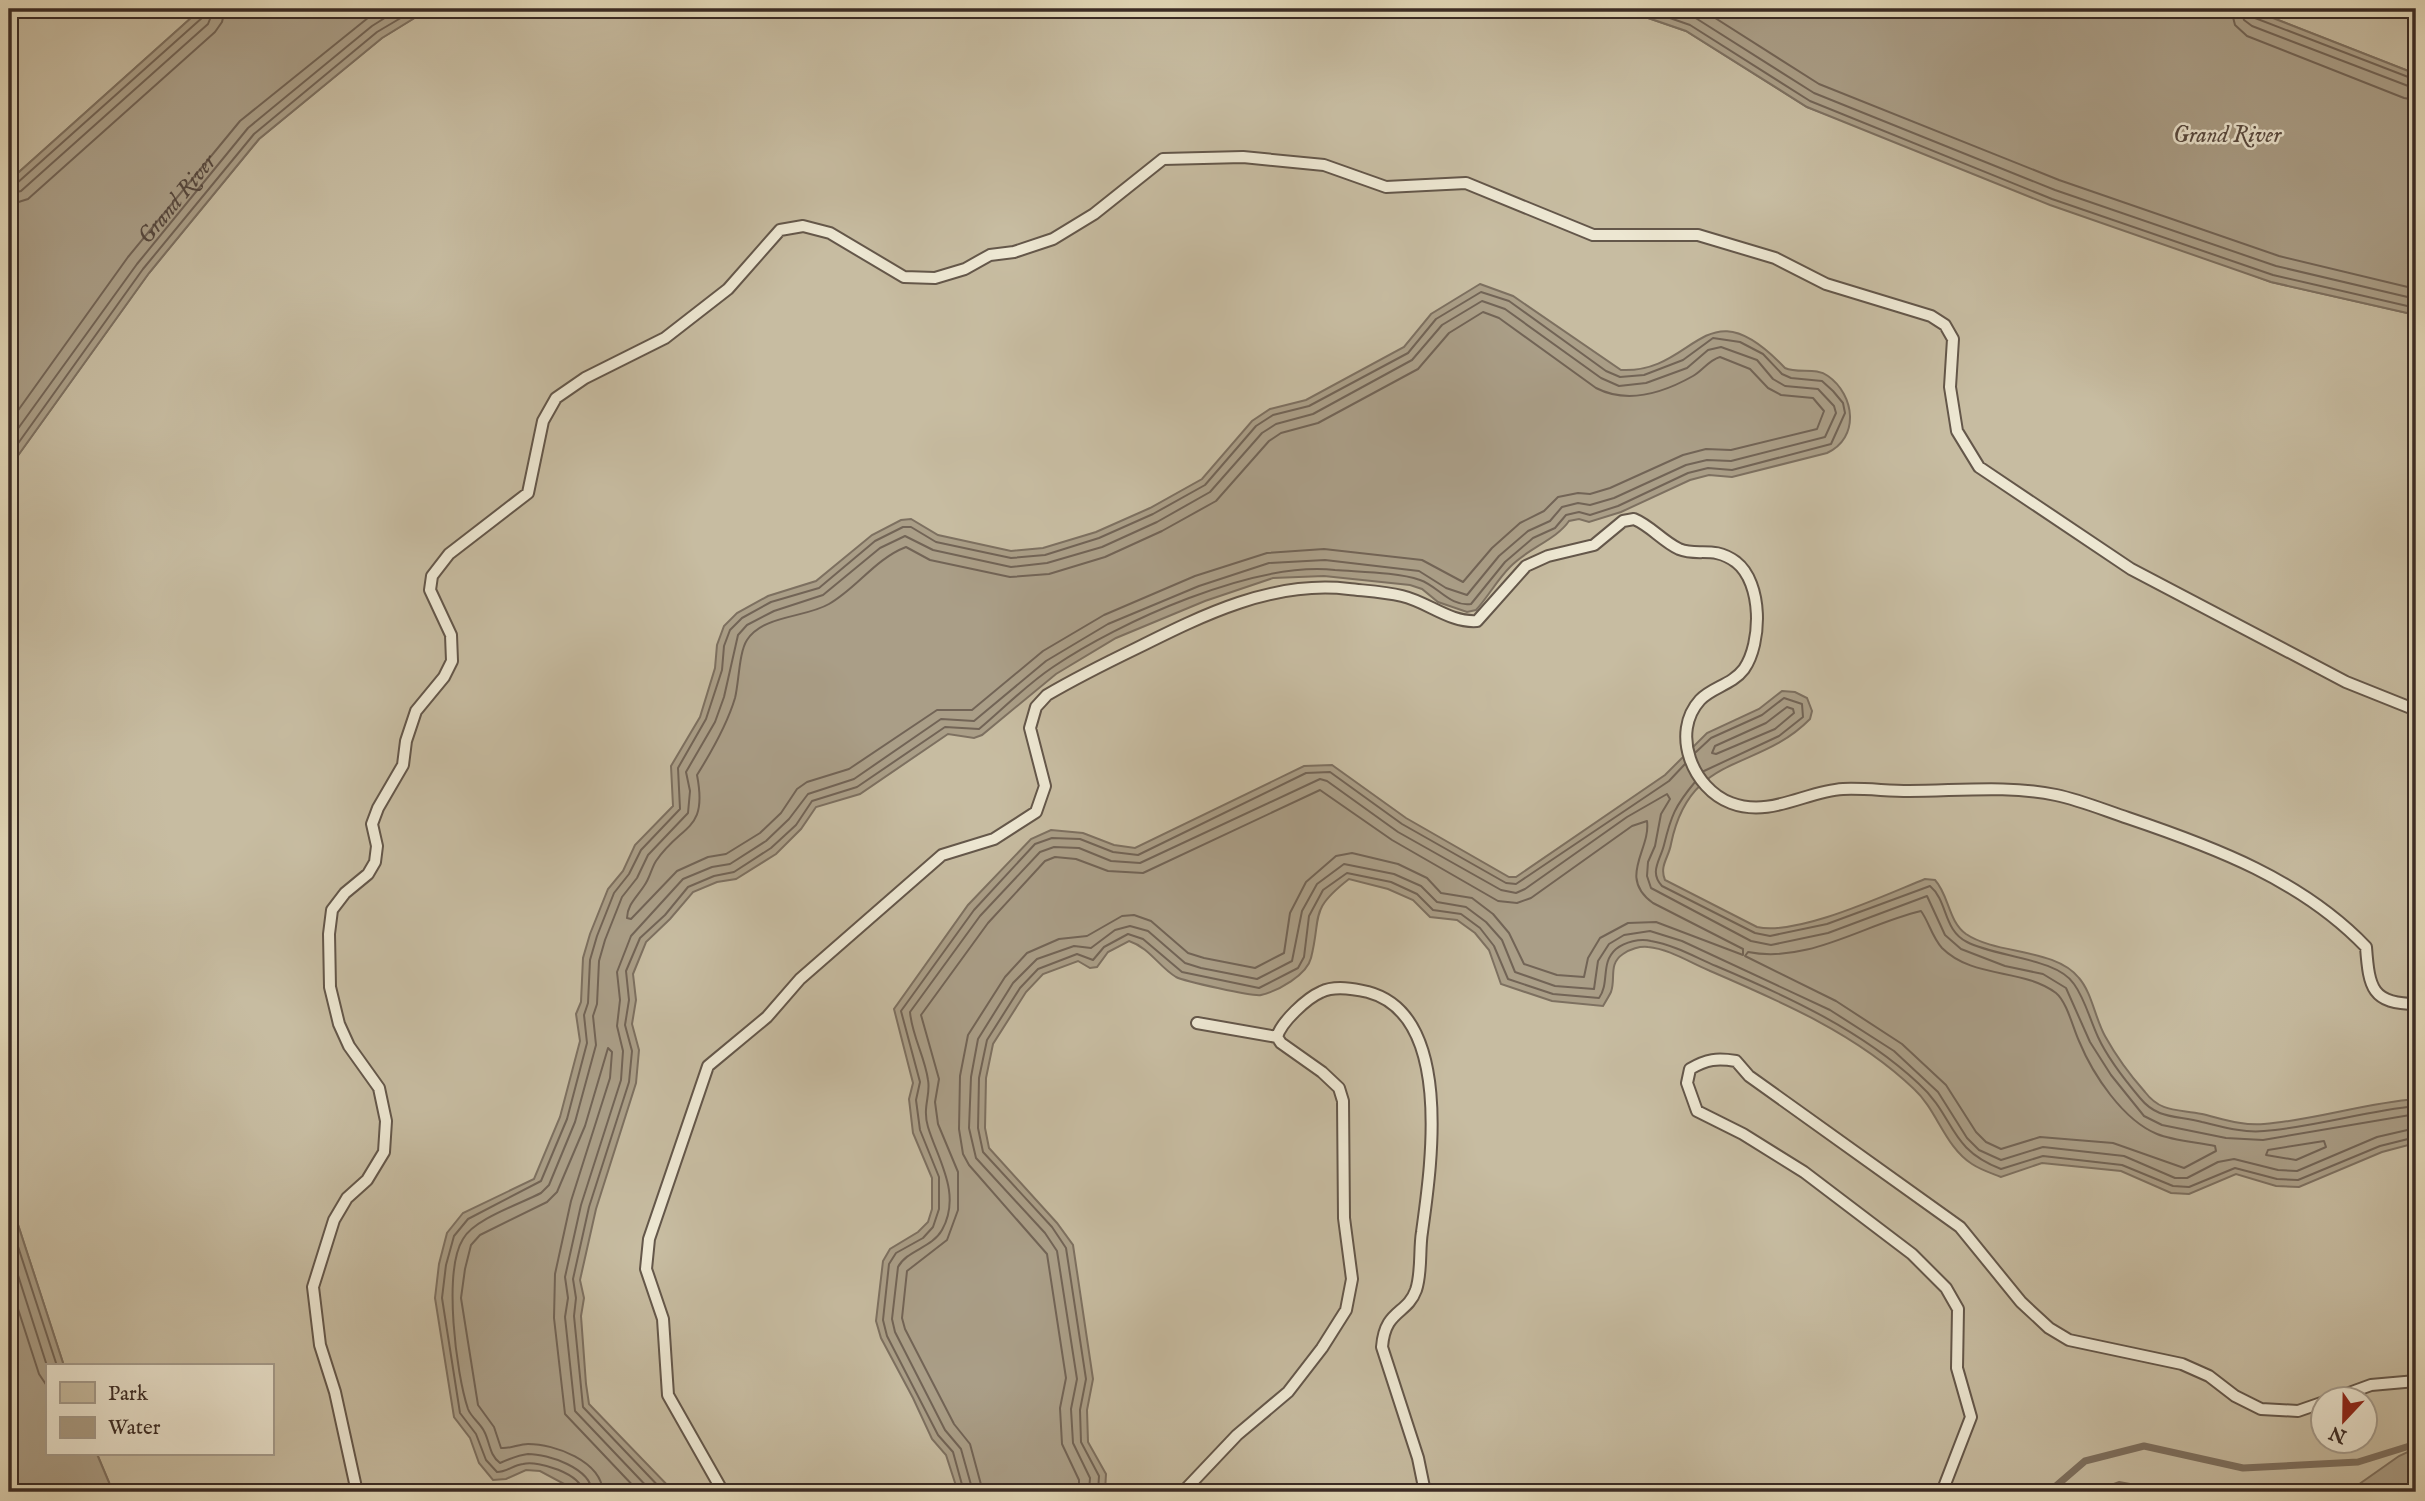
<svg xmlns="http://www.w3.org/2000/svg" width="2425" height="1501" font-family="'IM FELL English',serif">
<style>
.green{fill:#c7bca1;stroke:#807463;stroke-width:2;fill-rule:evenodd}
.water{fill:#aa9e87;stroke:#7d7060;stroke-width:2}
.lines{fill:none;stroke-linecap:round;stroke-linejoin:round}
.shore{stroke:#726456;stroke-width:2}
.stream{stroke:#7d7060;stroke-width:7}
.service-casing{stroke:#64574a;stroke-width:14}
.service{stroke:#ede7d2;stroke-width:10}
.labels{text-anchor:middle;stroke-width:5;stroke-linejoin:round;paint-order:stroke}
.water-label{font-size:23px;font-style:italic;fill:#56483e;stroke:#ede7d2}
</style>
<rect width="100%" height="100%" fill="#e4daba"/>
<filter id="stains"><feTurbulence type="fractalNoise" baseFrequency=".00286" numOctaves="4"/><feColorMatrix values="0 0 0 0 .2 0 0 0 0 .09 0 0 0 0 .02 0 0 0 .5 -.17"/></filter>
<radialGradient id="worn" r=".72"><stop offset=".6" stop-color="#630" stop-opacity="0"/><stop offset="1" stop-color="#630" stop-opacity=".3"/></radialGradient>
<path class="green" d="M9,9H201L9,181Z
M429,9H1622L1686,31L1807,107L2271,282L2416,315V1492H113L97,1454H271V1366H64L9,1197V468L149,273L259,139L382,38ZM2324,1400H2366V1442H2324Z
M2250,9H2416V74Z"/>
<path class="water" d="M201,9H429L382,38L259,139L149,273L9,468V181Z
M1622,9H2250L2416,74V315L2271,282L2050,205L1807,107L1686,31Z
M1480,284L1513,296L1621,370C1697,374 1704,282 1785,368C1798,374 1816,367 1828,376C1855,395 1860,438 1827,453L1732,477L1709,475L1690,480L1621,512L1589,522L1579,519L1569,521C1556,540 1528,548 1510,567C1497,580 1488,597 1476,610L1467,612L1438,602L1422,589L1410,585L1324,576L1273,578L1205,601L1116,638L1056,674L982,735L974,738L948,734L860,794L816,807L801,829L776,854L736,879L717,882L693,892L670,919L646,942L633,974L636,1000L632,1024L639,1050L636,1083L596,1209L580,1280L584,1298L581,1316L586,1384L589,1404L674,1492H579L540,1471L526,1470L506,1479L493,1480L479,1463L470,1438L454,1417L435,1298L439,1264L447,1233L463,1213L534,1179L560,1117L580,1041L576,1014L581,1002L583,958L590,934L608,889L623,871L635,845L673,806L671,766L700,717L715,668L717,645L724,626L737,613L768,596L816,581L872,535L901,520L911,519L938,535L1011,551L1043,548L1096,532L1150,508L1202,479L1252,421L1270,409L1306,400L1404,347L1431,314Z
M1782,691L1795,692L1807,698L1812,711L1810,719C1757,773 1690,751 1671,844C1669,857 1659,866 1665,880L1757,927C1798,936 1885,895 1925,879L1935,880C1949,895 1948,921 1966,934C1997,955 2055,948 2079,978C2092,993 2095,1018 2105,1036C2116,1056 2130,1075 2145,1092C2161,1113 2178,1109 2202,1114C2223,1119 2242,1126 2264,1124C2315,1120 2365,1103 2416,1099V1143L2382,1152L2299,1187L2276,1186L2236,1174L2189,1194L2171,1193L2121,1171L2042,1163L2001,1177C1991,1173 1981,1170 1972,1164C1945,1147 1937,1110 1914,1089C1857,1034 1780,1001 1708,970C1689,962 1669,949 1648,947C1640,946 1630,949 1623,954C1608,964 1616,978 1611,992C1609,996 1606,1001 1603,1006L1552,1001L1501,984L1489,950L1475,933L1457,920L1430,917L1413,900L1388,889L1349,879C1308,911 1322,915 1311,958C1307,975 1278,991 1261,995C1254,997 1184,981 1176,977C1159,967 1150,948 1129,941L1108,952L1097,967L1090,968L1078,961L1043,974L1026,992L993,1044L986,1078L985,1128L989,1148L1057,1223L1073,1245L1093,1379L1087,1410L1088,1442L1106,1474L1105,1492H958L946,1455L932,1439L913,1398L881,1338L876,1321L883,1261L890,1249L918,1232L928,1222L932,1209V1178L913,1133L909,1099L913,1083L894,1009L968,905L1031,839L1051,830L1083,833L1114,845L1135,848L1304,766L1332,765L1406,818L1509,877H1516L1665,775L1707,733L1759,709Z
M9,1197L64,1366H47V1454H97L113,1492H9Z
M2416,1448V1492H2348L2399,1456Z
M2119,1482L2174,1492H2092Z"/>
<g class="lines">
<g class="shore">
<path d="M1644,9L1690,25L1810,101L2052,199L2273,275L2416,308"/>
<path d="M1671,9L1694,17L1814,93L2055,190L2276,266L2416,299"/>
<path d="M1701,9L1819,84L2059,180L2279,256L2416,289"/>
<path d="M2231,9L2235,25L2247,36L2404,98L2416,100"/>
<path d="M2241,9L2244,20L2252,26L2416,89"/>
<path d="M2250,9L2255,18L2416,80"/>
<path d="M9,186L16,184L203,17L205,9"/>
<path d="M9,194L21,191L208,24L214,9"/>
<path d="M9,205L28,199L215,32L222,22L225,9"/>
<path d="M1483,312L1499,318L1596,388C1627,404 1663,393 1693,376C1702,371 1709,360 1720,357L1750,369L1768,388L1781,395L1813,398L1824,411L1817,429L1731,450L1706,449L1683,455L1610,488L1590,494L1578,493L1558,497L1544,511L1520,523L1492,548L1463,582L1422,560L1324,549L1267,553L1195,576L1104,615L1043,651L972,710H937L849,769L807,782L797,789L781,813L760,833L726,854L708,857L677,871L631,919L627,918C627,905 637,897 644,886C650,878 651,869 656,861C682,823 708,832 697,775C712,751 727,725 735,698C739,682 739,652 747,640C763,615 805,618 829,604C857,588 875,559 906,547L930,560L1010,577L1049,574L1105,557L1162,531L1216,501L1269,441L1281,433L1318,423L1418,369L1449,333Z"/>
<path id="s1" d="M9,423L128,257L240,121L379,9"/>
<path d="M9,441L137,264L248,128L372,26L399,9"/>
<path d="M9,456L143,269L254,134L377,32L416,9"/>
<path d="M1787,707L1793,709L1794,713L1775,729L1716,754L1712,753L1715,746L1766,723Z"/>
<path d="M1696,752L1711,738L1762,715L1784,698L1802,704L1803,717L1779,736L1704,771"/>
<path d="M1695,782C1675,806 1671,816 1664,845C1660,861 1649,872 1662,886L1755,933L1770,936L1827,924L1930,886C1948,901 1943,930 1967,942C1995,957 2057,958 2074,984C2085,999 2090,1020 2098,1037C2108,1059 2124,1079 2140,1098C2158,1120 2177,1115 2202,1122C2223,1127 2243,1133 2264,1131C2315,1127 2365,1111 2416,1106"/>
<path d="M1921,911C1929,922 1932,937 1942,948C1973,979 2023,968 2056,993C2067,1002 2073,1028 2079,1041C2093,1075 2123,1120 2157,1134C2174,1141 2197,1142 2215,1146L2216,1151L2184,1168L2113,1143L2040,1137L2001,1149L1986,1142L1976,1132L1946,1085L1902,1044L1836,1001L1745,956L1748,952C1808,964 1865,924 1921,911Z"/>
<path d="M2324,1141L2326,1147L2296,1160L2266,1155L2268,1150Z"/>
<path d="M9,1219L57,1366"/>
<path d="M9,1247L47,1366"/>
<path d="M9,1281L39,1374L47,1386"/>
<path d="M583,1492C581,1474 539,1460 523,1464C513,1465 507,1472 497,1472L486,1460L476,1434L460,1413L442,1298L446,1265L454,1236L468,1219L541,1181L567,1119L587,1043L584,1015L588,1003L590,960L597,936L614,893L629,874L641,850L680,809L678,768L706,719L722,670L724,646L730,630L742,618L771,602L819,588L875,541L903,527H911L936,542L1011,558L1045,555L1099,538L1153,514L1205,485L1256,426L1273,415L1309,406L1408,353L1436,319L1481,292L1509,301L1606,371L1620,377L1644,375L1683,360L1713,338L1740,342L1763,354L1782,374L1791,378L1822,381L1833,391L1843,403L1845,413L1831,444L1732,470L1708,468L1688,473L1618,506L1590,515L1579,512L1566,515L1555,528L1533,538L1505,562L1471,604C1450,607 1438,586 1420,580C1397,572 1359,572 1335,570C1254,561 1119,622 1053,667C1026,685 1003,709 979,729L945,727L857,787L812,801L796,825L771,848L734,872L714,876L688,887L665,915L640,938L626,971L629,1000L625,1025L632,1051L629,1082L589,1207L573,1279L576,1298L574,1316L583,1407L664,1492"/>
<path d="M592,1492C591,1468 548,1454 528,1454C518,1455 509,1459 500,1463C489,1455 490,1442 484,1431C480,1423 471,1417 468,1409C456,1373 443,1271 463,1239C474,1219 520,1204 541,1193L549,1185L575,1122L596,1045L593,1016L597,1004L599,961L605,940L622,897L637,878L648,855L688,813L690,791L686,772L715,722L724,697L738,635L747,625L774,611L823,595L880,548L905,536L933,550L1011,567L1047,563L1102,547L1157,522L1210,492L1262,433L1276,424L1313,414L1412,360L1442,325L1482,301L1505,309L1601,378L1619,386L1646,383L1687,368L1708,350L1721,347L1757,360L1773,379L1785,386L1818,389L1834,406L1836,413L1825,437L1731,461L1707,460L1686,465L1614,498L1590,505L1578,503L1562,507L1550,521L1528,531L1499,556L1467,595L1446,588L1419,571L1325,560L1269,563L1199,586L1108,624L1046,661L974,721L941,719L854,779L808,794L789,819L766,841L730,864L712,867L683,879L631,936L617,972L620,1000L617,1026L623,1051L621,1080L581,1205L565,1277L568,1298L565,1317L575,1411L652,1492"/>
<path d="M603,1492C601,1461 555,1444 528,1444C519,1444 510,1449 501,1448L494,1427L478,1405L461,1298L465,1269L471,1245L480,1235L547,1202L557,1192L585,1126L608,1048L612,1052L610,1078L571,1201L555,1274L554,1318L565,1414L639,1492"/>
<path d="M964,1492L953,1452L938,1435L887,1336L883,1320L889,1264L896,1253L923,1238L933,1227L939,1209V1177L920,1130L916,1100L920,1082L901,1011L974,910L1035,844L1052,838L1080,839L1113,852L1138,855L1306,773L1330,772L1402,824L1506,883L1516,884L1669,781L1685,764"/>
<path d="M973,1492L961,1449L945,1430L895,1332L892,1319L898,1267C907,1250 932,1248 942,1230C962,1194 938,1160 928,1127C922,1107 931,1095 928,1080C925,1057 912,1036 910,1012L980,916L1040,852L1054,847L1079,848L1111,861L1140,863L1320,779L1327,781L1398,832L1501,890L1516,893L1525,889L1627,817L1667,794L1670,799L1661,814L1655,846L1648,862L1647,876L1651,888L1751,941L1771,945L1828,933L1927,896L1945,935L1961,949L2005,966L2043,974L2066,988L2090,1042L2111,1075L2144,1116L2162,1125L2226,1138L2263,1140L2416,1114"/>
<path d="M983,1492L970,1444L954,1424L905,1329L902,1318L907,1271L947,1240L958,1210V1172L938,1124L935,1102L939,1079L921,1015L988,923L1045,861L1055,857L1076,859L1108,871L1143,873L1320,790L1392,840L1498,901L1517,903L1531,898L1632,826L1647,821C1651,850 1617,877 1653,903L1743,949V955L1656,922L1628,923L1600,938L1588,958L1584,977L1557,975L1524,964L1509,933L1493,914L1472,898L1441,893L1427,878L1398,864L1352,853L1336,856L1306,882L1290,913L1284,953L1255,968L1204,958L1188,953L1151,921L1134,915L1122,916L1087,936L1059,939L1027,953L1005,977L968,1035L960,1076L959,1129L963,1154L969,1165L1047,1254L1066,1378L1060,1408L1062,1444L1079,1480V1492"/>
<path d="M1089,1492L1090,1478L1073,1443L1071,1409L1077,1379L1057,1251L1045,1233L976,1158L969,1128L971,1077L978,1039L1013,983L1037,959L1074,946L1091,948L1115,930L1130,926L1148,931L1185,963L1201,968L1257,979L1292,961L1302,911L1317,884L1344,864L1394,874L1421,886L1437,902L1466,907L1486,922L1502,940L1515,972L1555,986L1594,989L1598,961L1609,944L1624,935L1650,931L1682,941L1830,1010L1894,1051L1938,1092L1967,1138L1979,1150L2001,1160L2043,1147L2124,1156L2175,1178H2187L2218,1162L2234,1159L2278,1170L2297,1171L2377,1137L2416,1128"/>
<path d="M1098,1492L1099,1476L1081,1442L1080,1410L1086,1379L1066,1248L1052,1227L983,1152L978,1128L979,1078L987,1040L1020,988L1038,969L1077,954L1093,960L1104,947L1128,934L1143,939L1182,972L1259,988L1298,968L1304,957L1309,916L1323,890L1347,873L1391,882L1417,894L1433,910L1461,914L1480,928L1494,946L1508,979L1553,994L1599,998C1610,983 1600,963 1616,949C1625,942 1640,938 1651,941C1674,945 1695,957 1716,966C1787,996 1861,1030 1918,1083C1956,1117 1947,1148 2001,1169L2043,1156L2122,1165L2173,1186L2189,1187L2235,1168L2277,1179L2298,1180L2380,1146L2416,1137"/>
</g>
<path class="stream" d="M2049,1492L2085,1461L2144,1446L2243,1468L2358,1462L2416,1444"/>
<defs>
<path id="service" d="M1197,1023L1277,1037
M2330,1400L2371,1385L2416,1381
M357,1492L335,1392L320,1345L313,1287L334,1220L347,1198L367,1180L384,1152L386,1121L379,1088L349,1046L339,1024L330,987L329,934L332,910L345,893L368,874L375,862L377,846L372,824L378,808L403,765L406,741L416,711L444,677L452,661L451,635L430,590L432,576L449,554L528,493L543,421L556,398L585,378L665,338L728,289L780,230L803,226L830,233L904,277L935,278L965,269L990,255L1014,252L1053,239L1094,214L1163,159L1243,157L1324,165L1386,187L1466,183L1593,235H1698L1775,258L1826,284L1931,316L1945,325L1953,339L1950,387L1957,431L1979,467L2131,569L2346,682L2416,710
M723,1492L668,1395L663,1319L646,1269L649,1239L708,1066L767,1017L800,979L942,855L994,839L1036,812L1045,786L1030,728L1036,707L1047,695C1076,678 1106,663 1137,648C1203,615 1273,580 1349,589C1367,591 1385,592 1402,596C1428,602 1450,623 1477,621L1526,566L1548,556L1594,545L1623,521L1634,519C1651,526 1662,541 1679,549C1698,557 1713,545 1736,562C1763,583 1762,643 1744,669C1732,685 1712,687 1700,700C1670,733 1693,789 1731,803C1770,818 1806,791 1843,789C1865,788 1887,791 1909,791C1957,791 2008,785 2056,795C2080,800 2104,810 2128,818C2214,847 2302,880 2366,947C2369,988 2372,1004 2416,1004
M1183,1492L1237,1435L1288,1392L1322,1348L1346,1310L1352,1279L1344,1218L1343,1101L1339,1088L1322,1072L1281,1043L1277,1037C1281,1022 1307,998 1321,992C1335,985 1355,989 1368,992C1454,1015 1431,1167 1422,1232C1419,1250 1422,1272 1416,1290C1407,1315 1385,1309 1382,1347L1418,1458L1425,1492
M1942,1492L1971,1417L1957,1368L1958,1309L1946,1288L1912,1254L1804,1172L1743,1134L1697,1111L1687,1083L1690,1069C1707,1059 1717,1058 1736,1061L1749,1076L1960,1227L2021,1302L2049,1328L2069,1340L2182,1364L2209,1376L2235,1396L2261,1409L2298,1411L2324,1402"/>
</defs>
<use href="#service" class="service-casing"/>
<use href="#service" class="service"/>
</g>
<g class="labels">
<g class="water-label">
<text x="2227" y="142">Grand River</text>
<text dy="8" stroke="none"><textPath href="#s1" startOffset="280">Grand River</textPath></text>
</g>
</g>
<rect width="2425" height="1501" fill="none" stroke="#e4daba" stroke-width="35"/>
<rect x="10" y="10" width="2404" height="1480" fill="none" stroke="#3a2b25" stroke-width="3.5"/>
<rect x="18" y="18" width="2390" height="1466" fill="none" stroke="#3a2b25" stroke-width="2"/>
<rect x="46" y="1364" width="228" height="91" fill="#ede7d2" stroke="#a59c8d" stroke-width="2"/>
<rect x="60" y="1382" width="35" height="21" fill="#c7bca1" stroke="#a59c8d" stroke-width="2"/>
<text x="108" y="1400" font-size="21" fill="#3a2b25">Park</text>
<rect x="60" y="1417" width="35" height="21" fill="#aa9e87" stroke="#a59c8d" stroke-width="2"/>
<text x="108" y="1434" font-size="21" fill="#3a2b25">Water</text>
<g transform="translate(2344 1420) rotate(202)"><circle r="33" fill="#ede7d2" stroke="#a59c8d" stroke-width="2"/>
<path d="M0-5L12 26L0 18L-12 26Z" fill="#8f2418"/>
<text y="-10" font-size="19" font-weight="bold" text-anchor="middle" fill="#3a2b25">N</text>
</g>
<rect width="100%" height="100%" filter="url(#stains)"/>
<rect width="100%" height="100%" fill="url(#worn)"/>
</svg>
